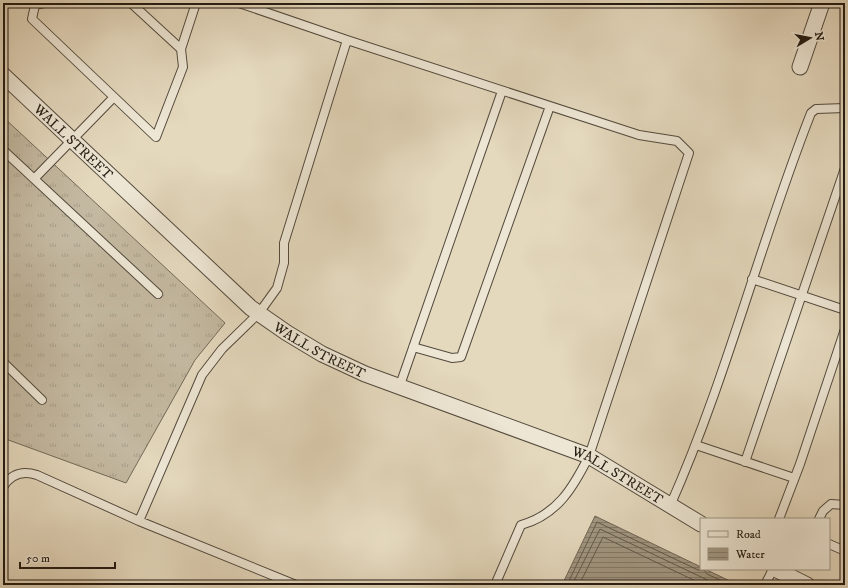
<svg xmlns="http://www.w3.org/2000/svg" width="848" height="588" font-family="'IM FELL DW Pica',serif">
<style>
.grass{fill:url(#grass-tufts);stroke:#736a59}
.water{fill:url(#water-rules);stroke:#6f6656}
.lines{fill:none;stroke-linecap:round;stroke-linejoin:round}
.shore{stroke:#625a4a;stroke-width:1}
.service-casing{stroke:#534a3d;stroke-width:10}
.minor-casing{stroke:#534a3d;stroke-width:17}
.service{stroke:#ede6d4;stroke-width:8}
.minor{stroke:#ede6d4;stroke-width:15}
.labels{text-anchor:middle;stroke-width:3;stroke-linejoin:round;paint-order:stroke}
.street-label{font-size:14px;fill:#231b12;stroke:#ede6d4}
</style>
<defs>
<pattern id="grass-tufts" width="24" height="20" patternUnits="userSpaceOnUse"><rect width="24" height="20" fill="#c3b8a0"/><path d="M3 7l-1-3M5 7V3M7 7l1-3M15 17l-1-3M17 17v-4M19 17l1-3" fill="none" stroke="#a79e89"/></pattern>
<pattern id="water-rules" width="6" height="5" patternUnits="userSpaceOnUse"><rect width="6" height="5" fill="#a29883"/><path d="M0 2.5h6" fill="none" stroke="#847b6a"/></pattern>
</defs>
<rect width="100%" height="100%" fill="#e4d8bd"/>
<filter id="stains"><feTurbulence type="fractalNoise" baseFrequency=".005" numOctaves="4"/><feColorMatrix values="0 0 0 0 .2 0 0 0 0 .09 0 0 0 0 .02 0 0 0 .5 -.17"/></filter>
<radialGradient id="worn" r=".72"><stop offset=".6" stop-color="#630" stop-opacity="0"/><stop offset="1" stop-color="#630" stop-opacity=".3"/></radialGradient>
<path class="grass" d="M3,117L225,323L195,360L126,483L3,438Z"/>
<path class="water" d="M595,516L701,567V569H705L730,581L728,585H562Z"/>
<g class="lines">
<path class="shore" d="M567,585L597,522L698,570H704L707,574L724,582V585
M572,585L600,529L718,585
M579,585L603,537L704,585"/>
<defs>
<path id="service" d="M44,3L35,5L32,19L156,137L183,67L181,49L196,3
M131,3L181,49
M239,3L347,40
M3,150L158,294
M34,179L114,97
M752,279L845,310
M413,347L452,358L461,357L550,106
M3,362L42,400
M399,388L502,91
M696,445L794,478
M745,462L845,168
M3,487C11,474 22,470 37,475L139,521L296,585
M670,506C727,378 760,242 811,113L816,109L845,108
M779,519L800,464L845,329
M819,519L823,511L831,504L845,505
M139,521L202,375L222,349L259,313L277,288L284,263V243L347,40L639,135L677,141L689,153L589,456C573,488 557,515 521,525L495,585
M829,544L845,551
M765,585L773,569"/>
<g id="minor">
<path d="M800,67L822,3"/>
<path id="s1" d="M3,75L251,308L287,333L322,354L365,374L589,456L701,524"/>
<path d="M775,569L807,585"/>
</g>
</defs>
<use href="#service" class="service-casing"/>
<use href="#minor" class="minor-casing"/>
<use href="#service" class="service"/>
<use href="#minor" class="minor"/>
</g>
<g class="labels">
<g class="street-label">
<text dy="5" stroke="none"><textPath href="#s1" startOffset="97">WALL STREET</textPath></text>
<text dy="5" stroke="none"><textPath href="#s1" startOffset="421">WALL STREET</textPath></text>
<text dy="5" stroke="none"><textPath href="#s1" startOffset="745">WALL STREET</textPath></text>
</g>
</g>
<rect width="848" height="588" fill="none" stroke="#e4d8bd" stroke-width="16"/>
<rect x="4" y="4" width="840" height="580" fill="none" stroke="#231b12" stroke-width="2"/>
<rect x="8" y="8" width="832" height="572" fill="none" stroke="#231b12"/>
<rect x="700" y="518" width="130" height="52" fill="#ede6d4" stroke="#9c9586"/>
<rect x="708" y="531" width="20" height="6" fill="#ede6d4" stroke="#9c9586"/>
<text x="736" y="538" font-size="12" fill="#231b12">Road</text>
<rect x="708" y="548" width="20" height="12" fill="url(#water-rules)" stroke="#9c9586"/>
<text x="736" y="558" font-size="12" fill="#231b12">Water</text>
<g transform="translate(810 38) rotate(80)" stroke="#ede6d4" stroke-width="3" paint-order="stroke">
<path d="M0-3L7 15L0 10L-7 15Z" fill="#231b12"/>
<text y="-6" font-size="11" font-weight="bold" text-anchor="middle" fill="#231b12">N</text>
</g>
<path d="M20 562v6h95v-6" fill="none" stroke="#231b12" stroke-width="2"/>
<text x="26" y="562" font-size="12" fill="#231b12" stroke="#ede6d4" stroke-width="3" paint-order="stroke">50 m</text>
<rect width="100%" height="100%" filter="url(#stains)"/>
<rect width="100%" height="100%" fill="url(#worn)"/>
</svg>
